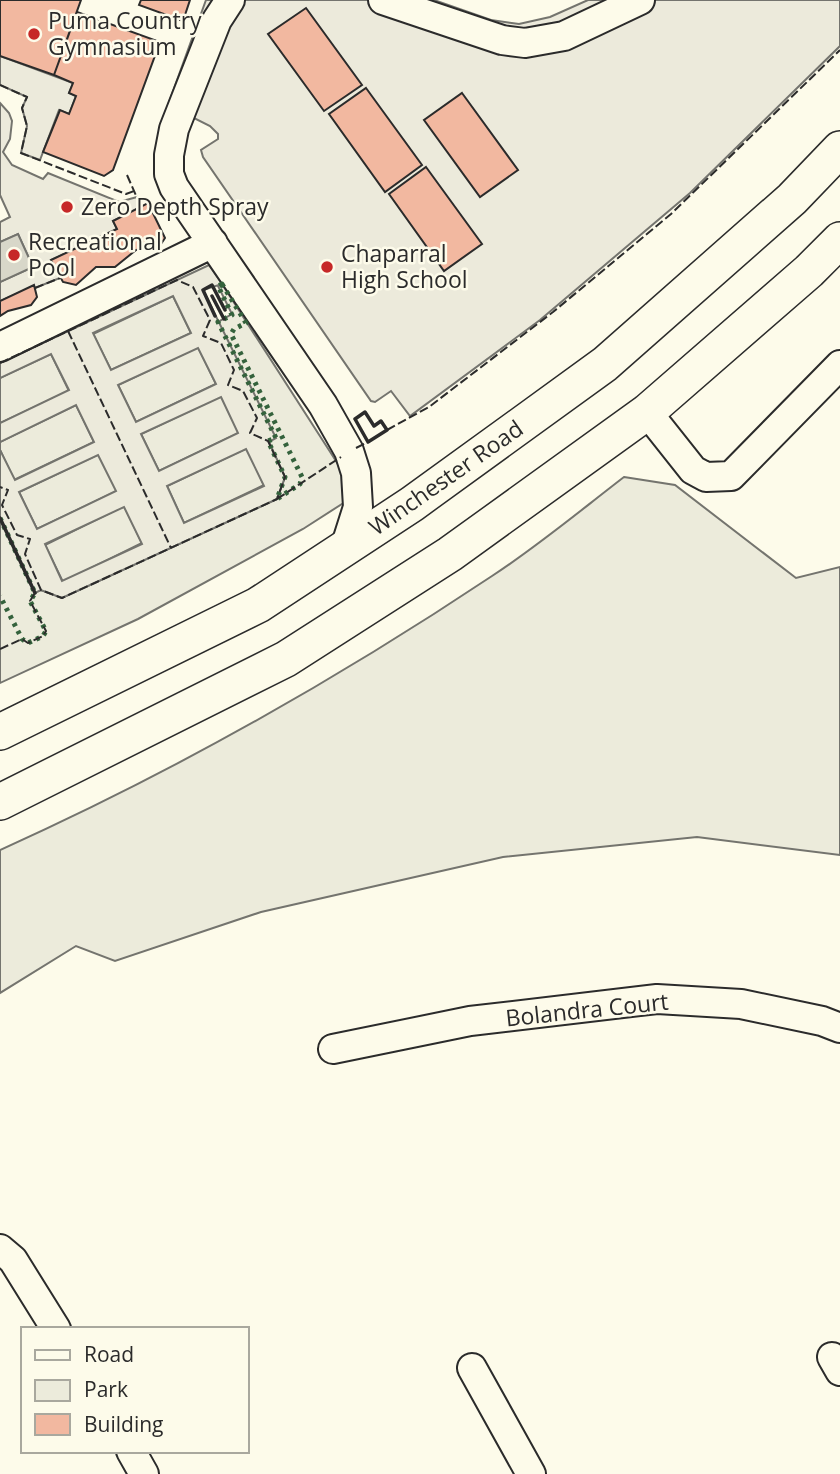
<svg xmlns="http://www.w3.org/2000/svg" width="840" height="1474" font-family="'Open Sans',sans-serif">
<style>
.green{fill:#ecebdb;stroke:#74746e;stroke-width:2}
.parking{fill:#eceadb;stroke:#74746e;stroke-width:2;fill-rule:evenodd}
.water{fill:#d8d7c9;stroke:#74746e;stroke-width:2}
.building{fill:#f2b8a0;stroke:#2b2b2b;stroke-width:2}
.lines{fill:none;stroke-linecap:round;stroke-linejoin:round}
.minor-casing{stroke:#2b2b2b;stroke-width:32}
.major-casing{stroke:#2b2b2b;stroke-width:38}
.minor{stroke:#fdfbea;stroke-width:28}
.major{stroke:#fdfbea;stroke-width:35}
.hedge{stroke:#34623c;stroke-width:5;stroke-dasharray:3.5 5;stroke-linecap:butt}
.fence{stroke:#2b2b2b;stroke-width:2;stroke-dasharray:9 3.5;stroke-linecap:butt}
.wall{stroke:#2b2b2b;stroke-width:3.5}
.poi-dot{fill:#c62828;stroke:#fdfbea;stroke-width:2.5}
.labels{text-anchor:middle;stroke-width:5;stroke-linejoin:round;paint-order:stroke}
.poi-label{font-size:23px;fill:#2b2b2b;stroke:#fdfbea;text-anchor:start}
.street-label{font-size:23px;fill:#2b2b2b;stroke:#fdfbea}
</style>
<rect width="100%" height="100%" fill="#fdfbea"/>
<path class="green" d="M222,284L345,475V502L303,529L138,619L0,683V518L35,592L41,590L62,598L277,499L285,477L268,441L275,437L218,322L232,314L218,286Z
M173,296L191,333L111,370L93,334Z
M198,347L216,384L136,422L118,385Z
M51,354L69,391L0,423V378Z
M221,396L239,433L159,471L141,434Z
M76,405L94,442L14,480L0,450V442Z
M247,448L264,485L184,523L167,486Z
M99,454L117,491L37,529L19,492Z
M624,477L675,485L796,578L840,567V855L697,837L503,857L261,912L115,961L76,946L0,993V850C171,773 336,680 492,576C538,546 581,510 624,477Z
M124,506L142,543L63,582L45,545Z"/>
<path class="parking" d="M206,0H434L491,20L519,24L550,17L588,0H840V46L690,193L540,320L410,416L391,391L375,402L371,401L203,157L201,150L218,139V134L210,126L168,105Z
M0,56L73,83L69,93L76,96L69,114L59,110L40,160L21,153L27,126L22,108L27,97L0,85Z
M0,103L9,113L12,121L10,139L3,152L12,165L43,179L48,173L119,202L137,197L141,207L113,221L117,229L51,260L60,278L35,288L34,286L0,301V282L33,267L18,234L0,242V222L10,217L0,195Z
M209,265L222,284L203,290L276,438L269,442L285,477L277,499L62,598L41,590L35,593L0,518V450L15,480L94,442L76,405L0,442V423L69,390L51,354L0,378V363ZM173,296L191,333L111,370L93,333ZM198,348L216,384L136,422L118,385ZM221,397L238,433L159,471L141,434ZM246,449L264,486L184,523L167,486ZM98,455L116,491L37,529L19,492ZM124,507L142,544L62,581L45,544Z"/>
<path class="water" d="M18,234L33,267L0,282V242Z"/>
<path class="building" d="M0,0H81L54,75L0,56Z
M141,0H190L183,21L139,5Z
M306,8L362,85L324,111L268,34Z
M77,12L160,42L113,170L104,176L43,152L60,110L69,114L76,96L69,93L73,83L54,75Z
M366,88L422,165L385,192L329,114Z
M462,93L518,170L480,197L424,120Z
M426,167L482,244L444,271L389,194Z
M148,203L165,238L159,247L136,250L115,267H96L76,285L63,282L51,260L117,229L113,221Z
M34,285L37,297L31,305L8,311L0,316V301Z"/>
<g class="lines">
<defs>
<path id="minor" d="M230,0L217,20L174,129L169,155V174L174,187L323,405L349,451L356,473L358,507L345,548
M383,0L502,40L525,43L564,36L640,0
M0,347L213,243
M647,412L693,470L706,477L731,476L840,365
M333,1049L470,1021L657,999L741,1004L822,1021L840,1028
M0,1249L13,1260L56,1329
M832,1357L840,1371
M472,1368L531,1474
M131,1451L144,1474"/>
<path id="major" d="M0,732L258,605L412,504L605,364L792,199L840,149
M0,802L286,659L450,554L647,412L809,271L840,240"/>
</defs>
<use href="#minor" class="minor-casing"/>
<use href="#major" class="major-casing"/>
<use href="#minor" class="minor"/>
<use href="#major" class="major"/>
<path class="hedge" d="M222,284L246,323L234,329L231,334L302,477L300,484L277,499L285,477L268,441L276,438L218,322L232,315L218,286Z
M0,518L35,593L30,601L46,631L43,636L28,643L22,639L0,596"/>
<path class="fence" d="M0,85L27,97L22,108L27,126L21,153L126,194L134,191
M127,175L141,207
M35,288L60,278
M68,331L171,548
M0,363L177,280L193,287L210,320L203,336L221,343L234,370L228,385L243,391L257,418L250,433L268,441L285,477L277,499L62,598L41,590L25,554L30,539L17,535L2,505L8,490L0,487
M387,430L429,407L553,312L671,214L840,50
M356,448L368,442
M277,499L341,457
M0,649L22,639L28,643L43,636L46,631L30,601L35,593"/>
<path class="wall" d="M212,296L224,319
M215,316L203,290L212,285L225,310
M365,412L374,426L381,421L387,430L368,442L355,419Z
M0,518L35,593"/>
</g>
<g class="poi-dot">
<circle cx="34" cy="34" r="7"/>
<circle cx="67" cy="207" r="7"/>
<circle cx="14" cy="255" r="7"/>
<circle cx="327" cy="267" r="7"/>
</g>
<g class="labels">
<g class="poi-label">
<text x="48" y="29">Puma Country<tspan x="48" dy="26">Gymnasium</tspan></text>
<text x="81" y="215">Zero Depth Spray</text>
<text x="28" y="250">Recreational<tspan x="28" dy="26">Pool</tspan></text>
<text x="341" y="262">Chaparral<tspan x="341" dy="26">High School</tspan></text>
</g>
<g class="street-label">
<text transform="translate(446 478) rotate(-35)" y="8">Winchester Road</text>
<text transform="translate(587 1010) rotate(-6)" y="8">Bolandra Court</text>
</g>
</g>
<rect x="21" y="1327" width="228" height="126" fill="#fdfbea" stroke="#a9a89e" stroke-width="2"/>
<rect x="35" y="1350" width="35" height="10" fill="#fdfbea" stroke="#a9a89e" stroke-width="2"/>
<text x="84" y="1362" font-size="21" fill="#2b2b2b">Road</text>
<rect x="35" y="1380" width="35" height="21" fill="#ecebdb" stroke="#a9a89e" stroke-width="2"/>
<text x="84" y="1397" font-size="21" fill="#2b2b2b">Park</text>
<rect x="35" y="1414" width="35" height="21" fill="#f2b8a0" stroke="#a9a89e" stroke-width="2"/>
<text x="84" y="1432" font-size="21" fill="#2b2b2b">Building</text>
</svg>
